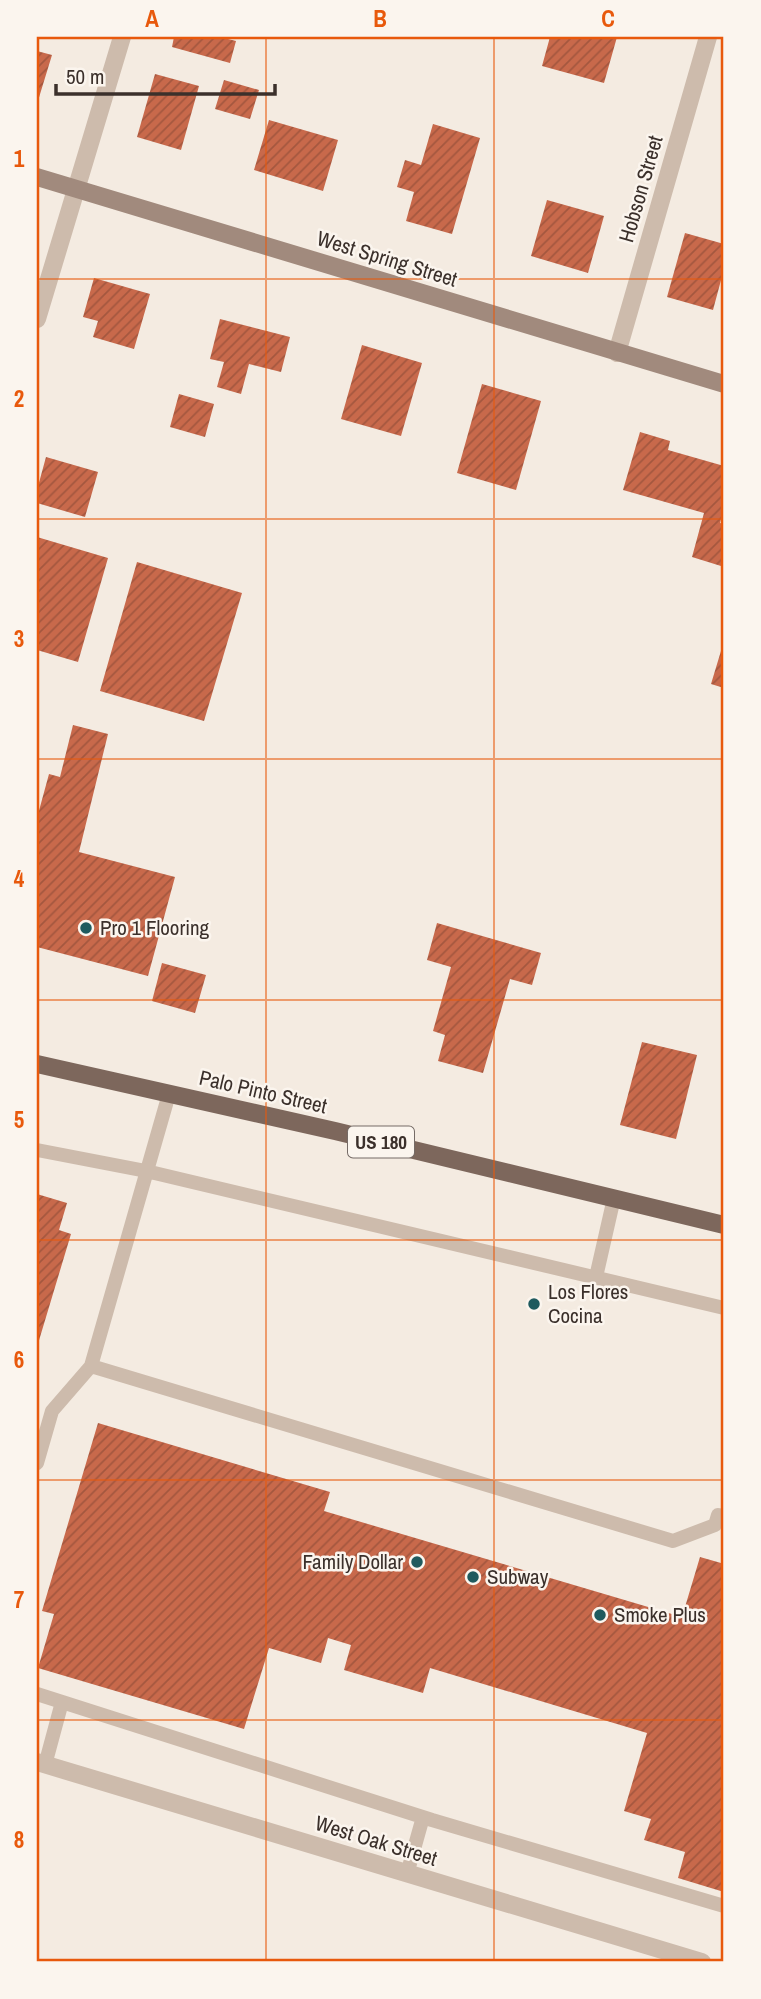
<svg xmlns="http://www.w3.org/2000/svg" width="761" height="1999" font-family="'Archivo Narrow',sans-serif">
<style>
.building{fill:url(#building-hatch)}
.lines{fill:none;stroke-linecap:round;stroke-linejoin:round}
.lane{stroke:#cdbbac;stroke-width:14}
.street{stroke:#cdbbac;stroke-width:18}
.secondary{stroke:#a18a7d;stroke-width:18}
.primary{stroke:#7d675c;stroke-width:18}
.grid{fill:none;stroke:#e8590c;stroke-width:2;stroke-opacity:0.55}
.poi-dot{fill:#1f5a5e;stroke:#fbf5ee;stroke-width:2.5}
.labels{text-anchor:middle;stroke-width:5;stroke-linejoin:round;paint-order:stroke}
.shield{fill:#fbf5ee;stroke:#756b66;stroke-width:2}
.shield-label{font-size:19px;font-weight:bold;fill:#3b302b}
.street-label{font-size:21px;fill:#3b302b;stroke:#fbf5ee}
.poi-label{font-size:21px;fill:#3b302b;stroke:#fbf5ee;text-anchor:start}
.neatline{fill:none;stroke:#e8590c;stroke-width:2.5}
.grid-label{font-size:23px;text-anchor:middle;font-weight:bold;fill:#e8590c}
</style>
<defs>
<pattern id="building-hatch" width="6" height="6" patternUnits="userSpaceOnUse" patternTransform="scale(1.75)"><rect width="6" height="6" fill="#c8694b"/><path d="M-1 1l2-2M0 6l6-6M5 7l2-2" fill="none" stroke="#a4573f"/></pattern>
</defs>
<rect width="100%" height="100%" fill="#f4ebe1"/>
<path class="building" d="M174,37H220L236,41L230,63L172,47Z
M550,37H617L604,83L542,66Z
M37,51L52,55L37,104Z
M155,74L199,86L181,150L137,137Z
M224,80L259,90L250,119L215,109Z
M269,120L338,140L323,191L254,170Z
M433,124L480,138L452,234L406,221L414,192L397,187L405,160L421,165Z
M547,200L604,216L588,273L531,256Z
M685,233L724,244V269L713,310L667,297Z
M94,278L150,294L134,349L93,337L98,321L83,317Z
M220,319L290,337L281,372L249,364L241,394L217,387L224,362L210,359Z
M362,345L422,363L401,436L341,419Z
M482,384L541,401L516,490L457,473Z
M179,394L214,404L205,437L170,427Z
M640,432L670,441L668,450L724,466V507L720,523L724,524V554L721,566L692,557L704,513L623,490Z
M46,457L98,472L85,517L37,503V490Z
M37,537L108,558L78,662L37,650Z
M137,562L242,593L204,721L100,691Z
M724,641V688L711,684Z
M73,725L108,734L79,852L175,877L148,976L37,947V818L49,774L60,777Z
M437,923L541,953L532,985L510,979L483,1073L438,1061L445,1035L433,1031L451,967L427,960Z
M162,963L206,975L195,1013L152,1001Z
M642,1042L697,1055L676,1139L620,1125Z
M37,1194L67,1203L59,1230L71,1234L37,1347Z
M98,1423L330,1492L324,1511L682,1617L700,1557L721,1563L724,1554V1892L678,1878L685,1852L644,1840L651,1819L624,1811L647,1733L430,1668L423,1693L344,1670L351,1645L328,1638L321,1663L269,1648L244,1729L38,1668L54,1614L42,1611Z"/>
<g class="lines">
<path class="lane" d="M37,1150L146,1171L724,1308
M596,1277L614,1198
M91,1366L673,1541L715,1525L718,1515L724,1517
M37,1463L52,1411L91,1366L169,1094
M37,1694L432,1820L724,1906
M45,1765L62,1702
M407,1874L423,1817"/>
<path class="street" d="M37,319L122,37
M617,353L708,37
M37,1762L702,1962"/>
<path class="secondary" d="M37,177L724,384"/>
<path class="primary" d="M37,1064L335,1131L724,1225"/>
</g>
<path class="grid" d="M266,37V1962M494,37V1962M37,279H724M37,519H724M37,759H724M37,1000H724M37,1240H724M37,1480H724M37,1720H724"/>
<g class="poi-dot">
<circle cx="86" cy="928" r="7"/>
<circle cx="534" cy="1304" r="7"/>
<circle cx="417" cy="1562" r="7"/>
<circle cx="473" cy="1577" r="7"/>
<circle cx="600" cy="1615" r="7"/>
</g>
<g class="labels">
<rect class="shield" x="348" y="1126.5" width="66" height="31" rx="5"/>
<g class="shield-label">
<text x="381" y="1149">US 180</text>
</g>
<g class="street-label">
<text transform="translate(641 189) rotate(-74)" y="7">Hobson Street</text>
<text transform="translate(387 259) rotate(17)" y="7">West Spring Street</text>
<text transform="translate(263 1092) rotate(13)" y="7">Palo Pinto Street</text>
<text transform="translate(376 1841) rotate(17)" y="7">West Oak Street</text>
</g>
<g class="poi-label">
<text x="100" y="935">Pro 1 Flooring</text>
<text x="548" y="1299">Los Flores<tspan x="548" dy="24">Cocina</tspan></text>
<text x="403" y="1569" text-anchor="end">Family Dollar</text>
<text x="487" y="1584">Subway</text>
<text x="614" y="1622">Smoke Plus</text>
</g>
</g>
<rect width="761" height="1999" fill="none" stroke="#fbf5ee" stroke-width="77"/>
<path d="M56 84v10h219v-10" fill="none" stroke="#3b302b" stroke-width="3.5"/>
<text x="66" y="84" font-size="21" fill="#3b302b" stroke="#fbf5ee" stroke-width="5" paint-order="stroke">50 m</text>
<rect x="38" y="38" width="684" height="1922" class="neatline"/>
<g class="grid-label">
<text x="152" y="27">A</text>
<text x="380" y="27">B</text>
<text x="608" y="27">C</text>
<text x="19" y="167">1</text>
<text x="19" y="407">2</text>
<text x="19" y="647">3</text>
<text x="19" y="887">4</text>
<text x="19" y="1128">5</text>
<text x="19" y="1368">6</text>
<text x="19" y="1608">7</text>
<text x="19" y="1848">8</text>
</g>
</svg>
